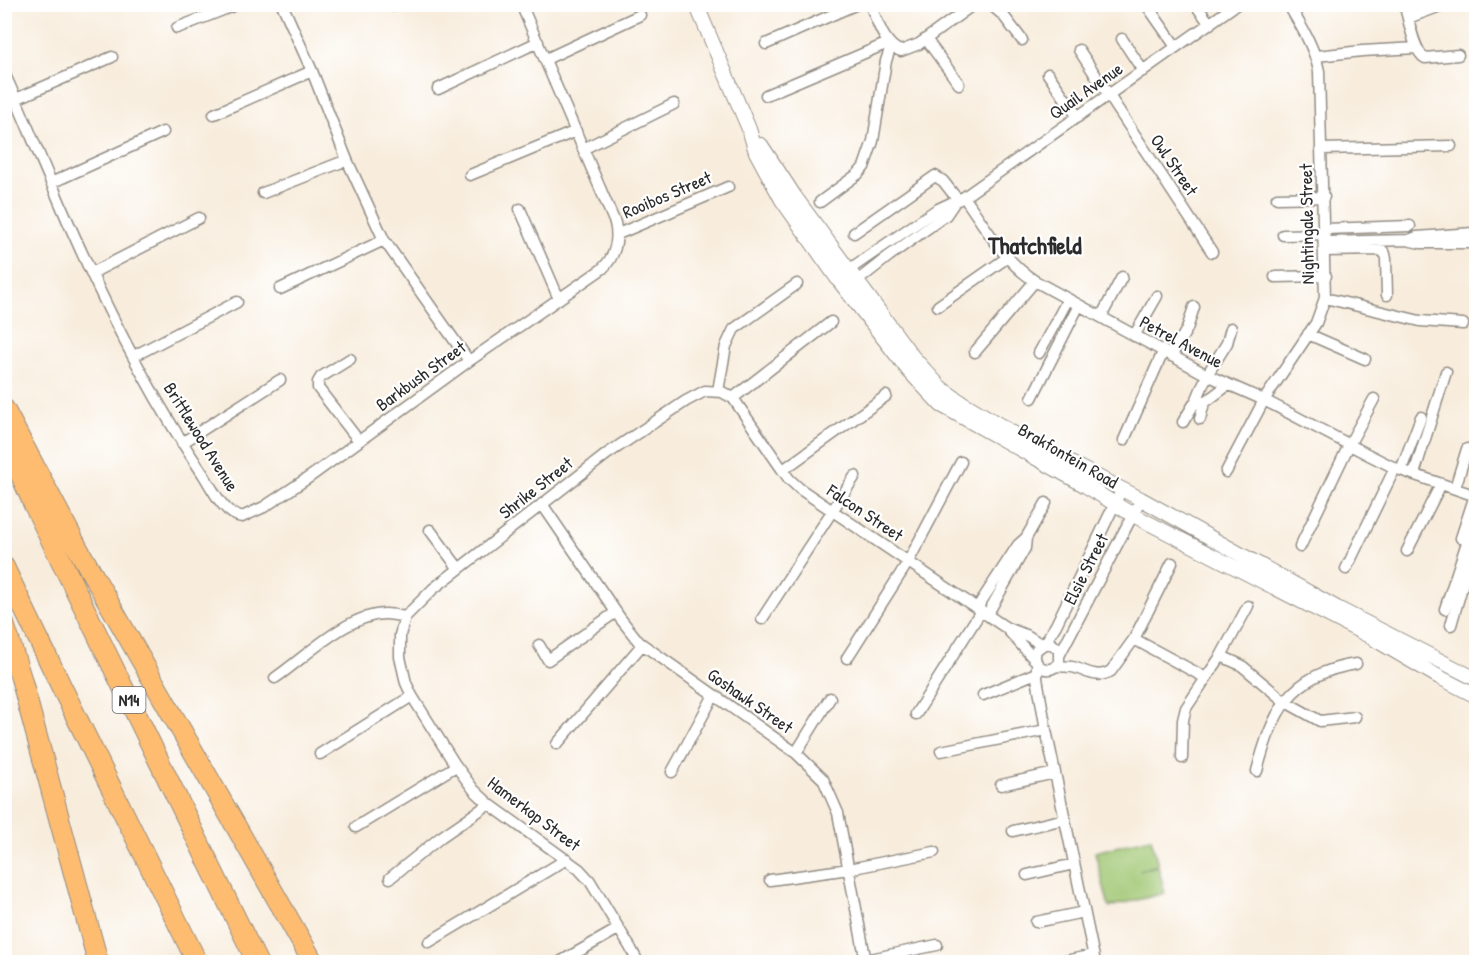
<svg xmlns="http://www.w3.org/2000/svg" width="1481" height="967" font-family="'Patrick Hand',sans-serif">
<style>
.green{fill:#9fc671;stroke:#65784e;stroke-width:1.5}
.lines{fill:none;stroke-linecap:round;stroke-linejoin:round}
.minor-casing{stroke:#928c84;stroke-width:13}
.tertiary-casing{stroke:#928c84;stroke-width:16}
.motorway-casing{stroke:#928c84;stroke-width:22}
.minor{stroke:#fff;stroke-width:10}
.tertiary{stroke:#fff;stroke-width:14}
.motorway{stroke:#febc70;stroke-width:20}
.labels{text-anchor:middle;stroke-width:4.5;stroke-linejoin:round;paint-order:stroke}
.shield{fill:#fff;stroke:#6b6b6b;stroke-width:1.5}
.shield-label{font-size:16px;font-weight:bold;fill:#2b2b2b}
.street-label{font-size:18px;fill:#2b2b2b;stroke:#fff}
.district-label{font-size:24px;font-weight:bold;fill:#2b2b2b;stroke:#fff}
</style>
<rect width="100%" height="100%" fill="#fff"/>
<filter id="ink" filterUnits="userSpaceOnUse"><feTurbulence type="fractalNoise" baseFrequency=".0167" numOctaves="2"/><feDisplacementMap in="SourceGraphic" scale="12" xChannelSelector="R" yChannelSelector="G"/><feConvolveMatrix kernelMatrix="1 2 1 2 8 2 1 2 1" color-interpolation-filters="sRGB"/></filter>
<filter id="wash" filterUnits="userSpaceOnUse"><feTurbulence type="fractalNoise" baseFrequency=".008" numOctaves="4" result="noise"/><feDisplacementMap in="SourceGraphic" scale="24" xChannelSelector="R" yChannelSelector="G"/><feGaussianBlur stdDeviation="1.35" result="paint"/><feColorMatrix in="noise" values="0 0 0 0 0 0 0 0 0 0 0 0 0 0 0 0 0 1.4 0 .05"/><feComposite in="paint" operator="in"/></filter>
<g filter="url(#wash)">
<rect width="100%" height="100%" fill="#f8eddd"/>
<path class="green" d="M1151,838L1158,865L1139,870L1158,866L1165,893L1109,907L1095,852Z"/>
</g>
<g filter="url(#ink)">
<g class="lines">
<defs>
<path id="minor" d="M282,4L312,71L347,160L384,240L469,361
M870,4C877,20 884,46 901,51L919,44L974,4
M990,4L1003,15L1022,40
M1146,4L1176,47
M1195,4L1210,24
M1404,4C1409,18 1413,51 1425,58L1458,55
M392,6L397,4
M1408,18L1446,4
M177,28L238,4
M926,39L959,84
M1122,39L1143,71
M766,44L857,4
M1079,50L1212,252
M1317,56L1362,51L1417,48
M546,59L640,15
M4,73C21,109 35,146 51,182C92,280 144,387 203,474C212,488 224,515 242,517L264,507L311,476L469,361L602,269C615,257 619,240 615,223L521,4
M1048,74L1078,117
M438,89L538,42
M766,95L888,43
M16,99L112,57
M214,114L312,71
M583,149L674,104
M1322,149L1451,146
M470,175L576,131
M51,183L163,132
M263,193L347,160
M964,197C985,226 1004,262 1035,281L1207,375L1264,400L1369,455L1395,468L1476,496
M1277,198L1324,197
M820,202L858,174L864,167L873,141L886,61L891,46
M520,209L559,299
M1325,229L1410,226
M854,233L935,176L943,181L958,200
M618,234L728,187
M1283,235L1325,234
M1411,241L1421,243H1476
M1325,242L1409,240L1417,237L1473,233
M1325,251L1382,250L1385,254L1386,259L1387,295
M92,273L199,218
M844,273L936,210L964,197L1237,4
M1275,277L1326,276
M852,285L889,256L946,215L954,203
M280,289L384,240
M1325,298L1420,321L1463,324
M938,306L1008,257
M1101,317L1122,277
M1308,334L1365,359
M1134,336L1157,296
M975,352L1035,281
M1039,353L1068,299
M134,356L237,302
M1171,356L1187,329L1194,307
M350,359L321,377L318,382V388L359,441
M718,391L726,346L734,329L797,284
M733,398L831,322
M1032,398L1079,305
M1200,419L1204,403L1228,385
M1183,422L1197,399L1207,375L1227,343L1231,328
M1124,440L1163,352
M182,443L280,380
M783,470L886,396
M1401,470L1421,417
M1226,472L1264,400L1316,323L1325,298L1319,71C1314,46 1301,26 1288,4
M1414,474L1446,372
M1455,488L1467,449
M542,504L620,618L639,642L796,753L823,779L838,813L866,962
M430,530L459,569
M1461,538L1475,495
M1300,547L1349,445L1374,399
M1407,551L1441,484
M1346,569L1395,468
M977,608L1018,545L1026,538L1046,503
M1445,609L1476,515
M987,615L1025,548L1026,538
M762,619L855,476
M1451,625L1476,538
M1007,629L1034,659
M1134,639L1206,678L1221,656L1248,606
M1044,644H1052L1059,650V663C1049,676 1031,667 1036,650L1044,644L1056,625L1122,489
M539,645L548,660L616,612
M1060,654L1141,499
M1221,656L1241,665L1284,701L1320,721L1355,717
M847,658L908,562L961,462
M1037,665V678L1046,730L1095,962
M1057,666C1062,667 1067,666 1072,667C1086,670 1097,680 1111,671L1134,639L1172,563
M275,678C307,656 347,614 386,614C392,614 399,616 405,617
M983,695L1036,673
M916,714L981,611
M557,744L642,645
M941,751L1046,730
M796,753L830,698
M320,754L412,696
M1182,758L1183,720L1186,708L1206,678
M1257,771C1273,711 1290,674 1356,664
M672,772L714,695
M1001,785L1055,773
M356,827L456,766
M1013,831L1065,819
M1027,875L1074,864
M390,878L441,837L489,804
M770,880L849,869L934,852
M1036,922L1084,912
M429,942L567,859
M560,962L618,929
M638,962L630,947L590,881L579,869L489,804L474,790L454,763L412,696L406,683L400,657V635L405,617L433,589L607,454L686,401L705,391L722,392L733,398L777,462L789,479L800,489L1005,627L1028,636L1042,645
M856,962L937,945
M1061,962L1093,955"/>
<path id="tertiary" d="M696,4L749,129L756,152L782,200L837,278L909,371L941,405L1086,486L1133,515L1369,636L1439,677L1476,696
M761,145L795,197L895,333L912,356L941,388L958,400L1018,436L1141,499L1337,608L1476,679"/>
<path id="motorway" d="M4,409L77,547L313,962
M4,436L34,505L257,962
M4,567L62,688L197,962
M4,624L21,678L98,962"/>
</defs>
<use href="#minor" class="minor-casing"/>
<use href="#tertiary" class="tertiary-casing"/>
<use href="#motorway" class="motorway-casing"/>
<use href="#minor" class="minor"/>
<use href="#tertiary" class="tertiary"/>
<use href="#motorway" class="motorway"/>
</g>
</g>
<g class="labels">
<rect class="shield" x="112.5" y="687" width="33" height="26" rx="4.5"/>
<g class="shield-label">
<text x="129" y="706">N14</text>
</g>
<g class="street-label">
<text transform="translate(1086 91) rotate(-35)" y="6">Quail Avenue</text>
<text transform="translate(1174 165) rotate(56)" y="6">Owl Street</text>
<text transform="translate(667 195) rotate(-23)" y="6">Rooibos Street</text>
<text transform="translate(1307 224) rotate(-91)" y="6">Nightingale Street</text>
<text transform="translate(1181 342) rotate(28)" y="6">Petrel Avenue</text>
<text transform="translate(421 376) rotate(-36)" y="6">Barkbush Street</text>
<text transform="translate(201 437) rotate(58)" y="6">Brittlewood Avenue</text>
<text transform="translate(1068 456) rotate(30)" y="6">Brakfontein Road</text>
<text transform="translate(536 488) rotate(-38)" y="6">Shrike Street</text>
<text transform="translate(865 513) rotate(34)" y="6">Falcon Street</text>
<text transform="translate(1086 569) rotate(-63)" y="6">Elsie Street</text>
<text transform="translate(750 701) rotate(35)" y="6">Goshawk Street</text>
<text transform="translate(534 814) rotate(37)" y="6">Hamerkop Street</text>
</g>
<g class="district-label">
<text x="1035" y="254">Thatchfield</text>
</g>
</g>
<rect width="1481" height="967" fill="none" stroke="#fff" stroke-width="24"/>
</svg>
